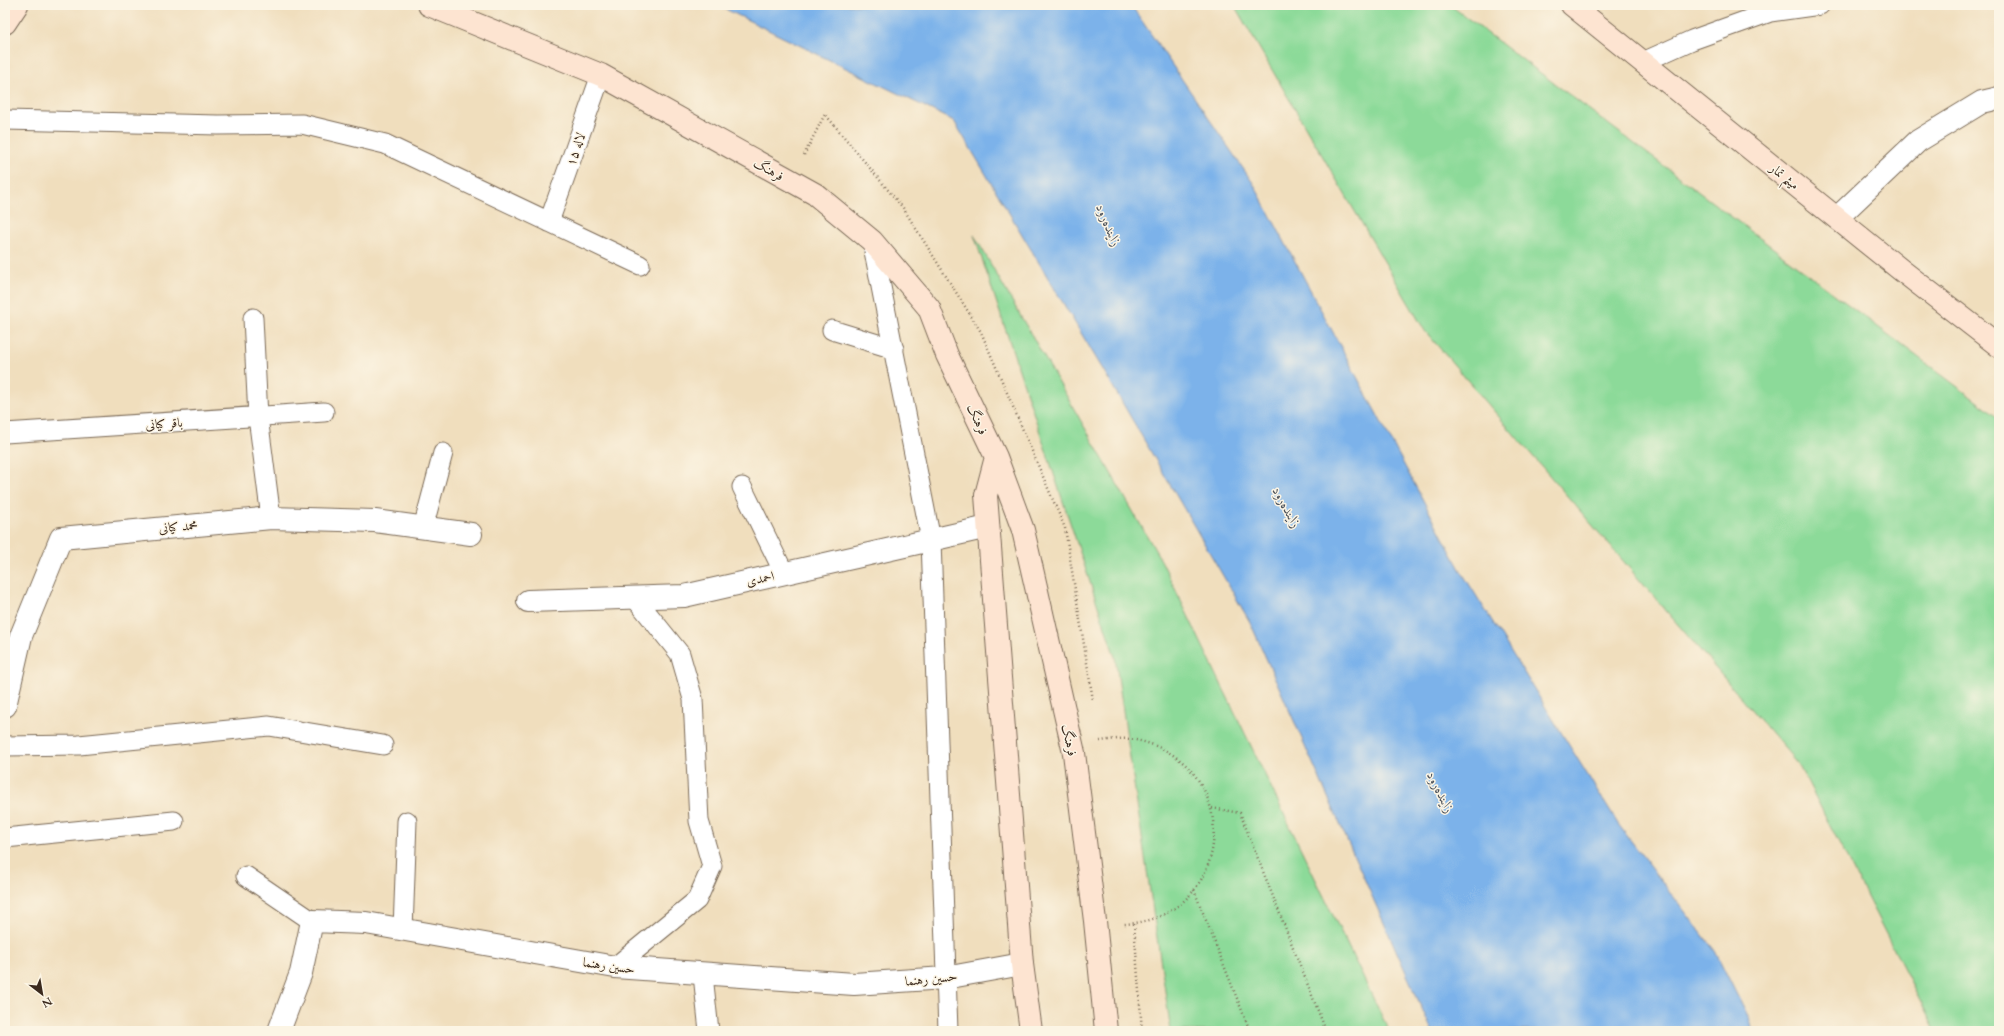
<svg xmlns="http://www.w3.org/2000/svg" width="2004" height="1036" font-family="Cardo,Amiri,serif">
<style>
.green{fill:#8cda99;stroke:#64825c}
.water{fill:#7bb2ea;stroke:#5b6e84}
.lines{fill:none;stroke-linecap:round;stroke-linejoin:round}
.lane-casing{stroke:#7a6956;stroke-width:21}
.street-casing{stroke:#7a6956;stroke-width:24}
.secondary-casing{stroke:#7a6956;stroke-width:24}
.path{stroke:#7a6956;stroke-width:2.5;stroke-dasharray:1 3;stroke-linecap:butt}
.lane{stroke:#fff;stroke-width:19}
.street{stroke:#fff;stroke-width:22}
.secondary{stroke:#fde4d1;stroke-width:22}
.labels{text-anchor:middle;stroke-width:3;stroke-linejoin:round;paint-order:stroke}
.street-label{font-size:13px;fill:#3b2a1e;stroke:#fcf5e5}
.water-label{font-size:14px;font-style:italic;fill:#4e535b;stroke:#fcf5e5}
</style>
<rect width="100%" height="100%" fill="#fcf5e5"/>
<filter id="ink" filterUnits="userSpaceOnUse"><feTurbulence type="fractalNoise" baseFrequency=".025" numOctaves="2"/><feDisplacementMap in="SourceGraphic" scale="8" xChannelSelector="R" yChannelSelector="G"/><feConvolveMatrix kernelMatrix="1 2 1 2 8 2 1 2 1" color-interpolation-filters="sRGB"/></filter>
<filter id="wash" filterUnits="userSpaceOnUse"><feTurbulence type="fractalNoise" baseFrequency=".012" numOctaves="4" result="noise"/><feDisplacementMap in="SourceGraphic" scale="16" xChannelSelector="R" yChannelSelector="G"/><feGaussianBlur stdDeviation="0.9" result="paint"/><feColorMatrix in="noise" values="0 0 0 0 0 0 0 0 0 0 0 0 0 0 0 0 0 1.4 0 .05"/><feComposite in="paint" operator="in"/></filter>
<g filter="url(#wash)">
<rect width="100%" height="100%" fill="#f0debd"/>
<path class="green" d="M1234,5H1450L1999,418V1031H1936L1799,765L1425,331Z
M974,235L1162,562L1389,1031H1171L1115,657Z"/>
<path class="water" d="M717,5H1131L1253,183L1461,571L1618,824L1715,951L1755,1031H1432L1250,622L1105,373L954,121Z"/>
</g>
<g filter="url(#ink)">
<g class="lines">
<defs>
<path id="lane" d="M1643,62L1692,40L1770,12L1820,5
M5,120L218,125L302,124L385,144L640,265
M549,222L601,75
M872,241L931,540L948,1031
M253,318L258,417L271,518
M832,330L894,349
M5,433L324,412
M742,487L784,573
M423,528L443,453
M5,746L79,745L269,726L383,745
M5,838L174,821
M246,876L312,921
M403,930L407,821
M615,967L697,900L712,866L699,821L693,699L680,654L635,598
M703,975L709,1031"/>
<path id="street" d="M1837,218L1918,141L1982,102L1999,98
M528,601L684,596L988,527
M5,706L21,636L61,538L271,518L375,521L471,534
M279,1031L301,973L312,921L366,923L615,967L854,984L945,978L1022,964"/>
<path id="secondary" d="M429,5L601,75L815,194L872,241L929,308L947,355L996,457L1023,530L1074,753L1095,921L1106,1031
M1572,5L1901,270L1999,346
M5,23L17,5
M996,457L986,495L1022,964L1031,1031"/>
</defs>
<use href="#lane" class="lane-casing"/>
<use href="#street" class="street-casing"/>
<use href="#secondary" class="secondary-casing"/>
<path class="path" d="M804,155L825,114L903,208L981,332L1065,528L1093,700
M1100,741C1109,740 1121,738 1130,739C1247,757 1238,919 1124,924
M1212,808L1240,813L1326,1031
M1194,890L1250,1031
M1134,924L1142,1031"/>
<use href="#lane" class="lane"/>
<use href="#street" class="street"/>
<use href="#secondary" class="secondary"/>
</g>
</g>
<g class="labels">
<g class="street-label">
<text transform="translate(575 149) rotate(-71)" y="5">لاله ۱۵</text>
<text transform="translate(769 169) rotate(29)" y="5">فرهنگ</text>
<text transform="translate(1785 176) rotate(39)" y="5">میثم تمار</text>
<text transform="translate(978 419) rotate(65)" y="5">فرهنگ</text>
<text transform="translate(164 423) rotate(-4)" y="5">باقر کیانی</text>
<text transform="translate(178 526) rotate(-5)" y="5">محمد کیانی</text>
<text transform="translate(760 578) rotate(-13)" y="5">احمدی</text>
<text transform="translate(1070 740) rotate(78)" y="5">فرهنگ</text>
<text transform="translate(609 965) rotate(8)" y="5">حسین رهنما</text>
<text transform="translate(931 978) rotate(-6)" y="5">حسین رهنما</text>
</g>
<g class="water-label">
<text transform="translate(1109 225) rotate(67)" y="5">زاینده‌رود</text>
<text transform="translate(1287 507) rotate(61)" y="5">زاینده‌رود</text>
<text transform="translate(1441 792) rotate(63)" y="5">زاینده‌رود</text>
</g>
</g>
<rect width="2004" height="1036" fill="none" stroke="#fcf5e5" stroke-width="20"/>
<g transform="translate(42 994) rotate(149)" stroke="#fcf5e5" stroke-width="3" paint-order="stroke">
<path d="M0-3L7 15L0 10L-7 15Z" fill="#3b2a1e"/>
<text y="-6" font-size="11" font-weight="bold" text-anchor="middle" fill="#3b2a1e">N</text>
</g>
</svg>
